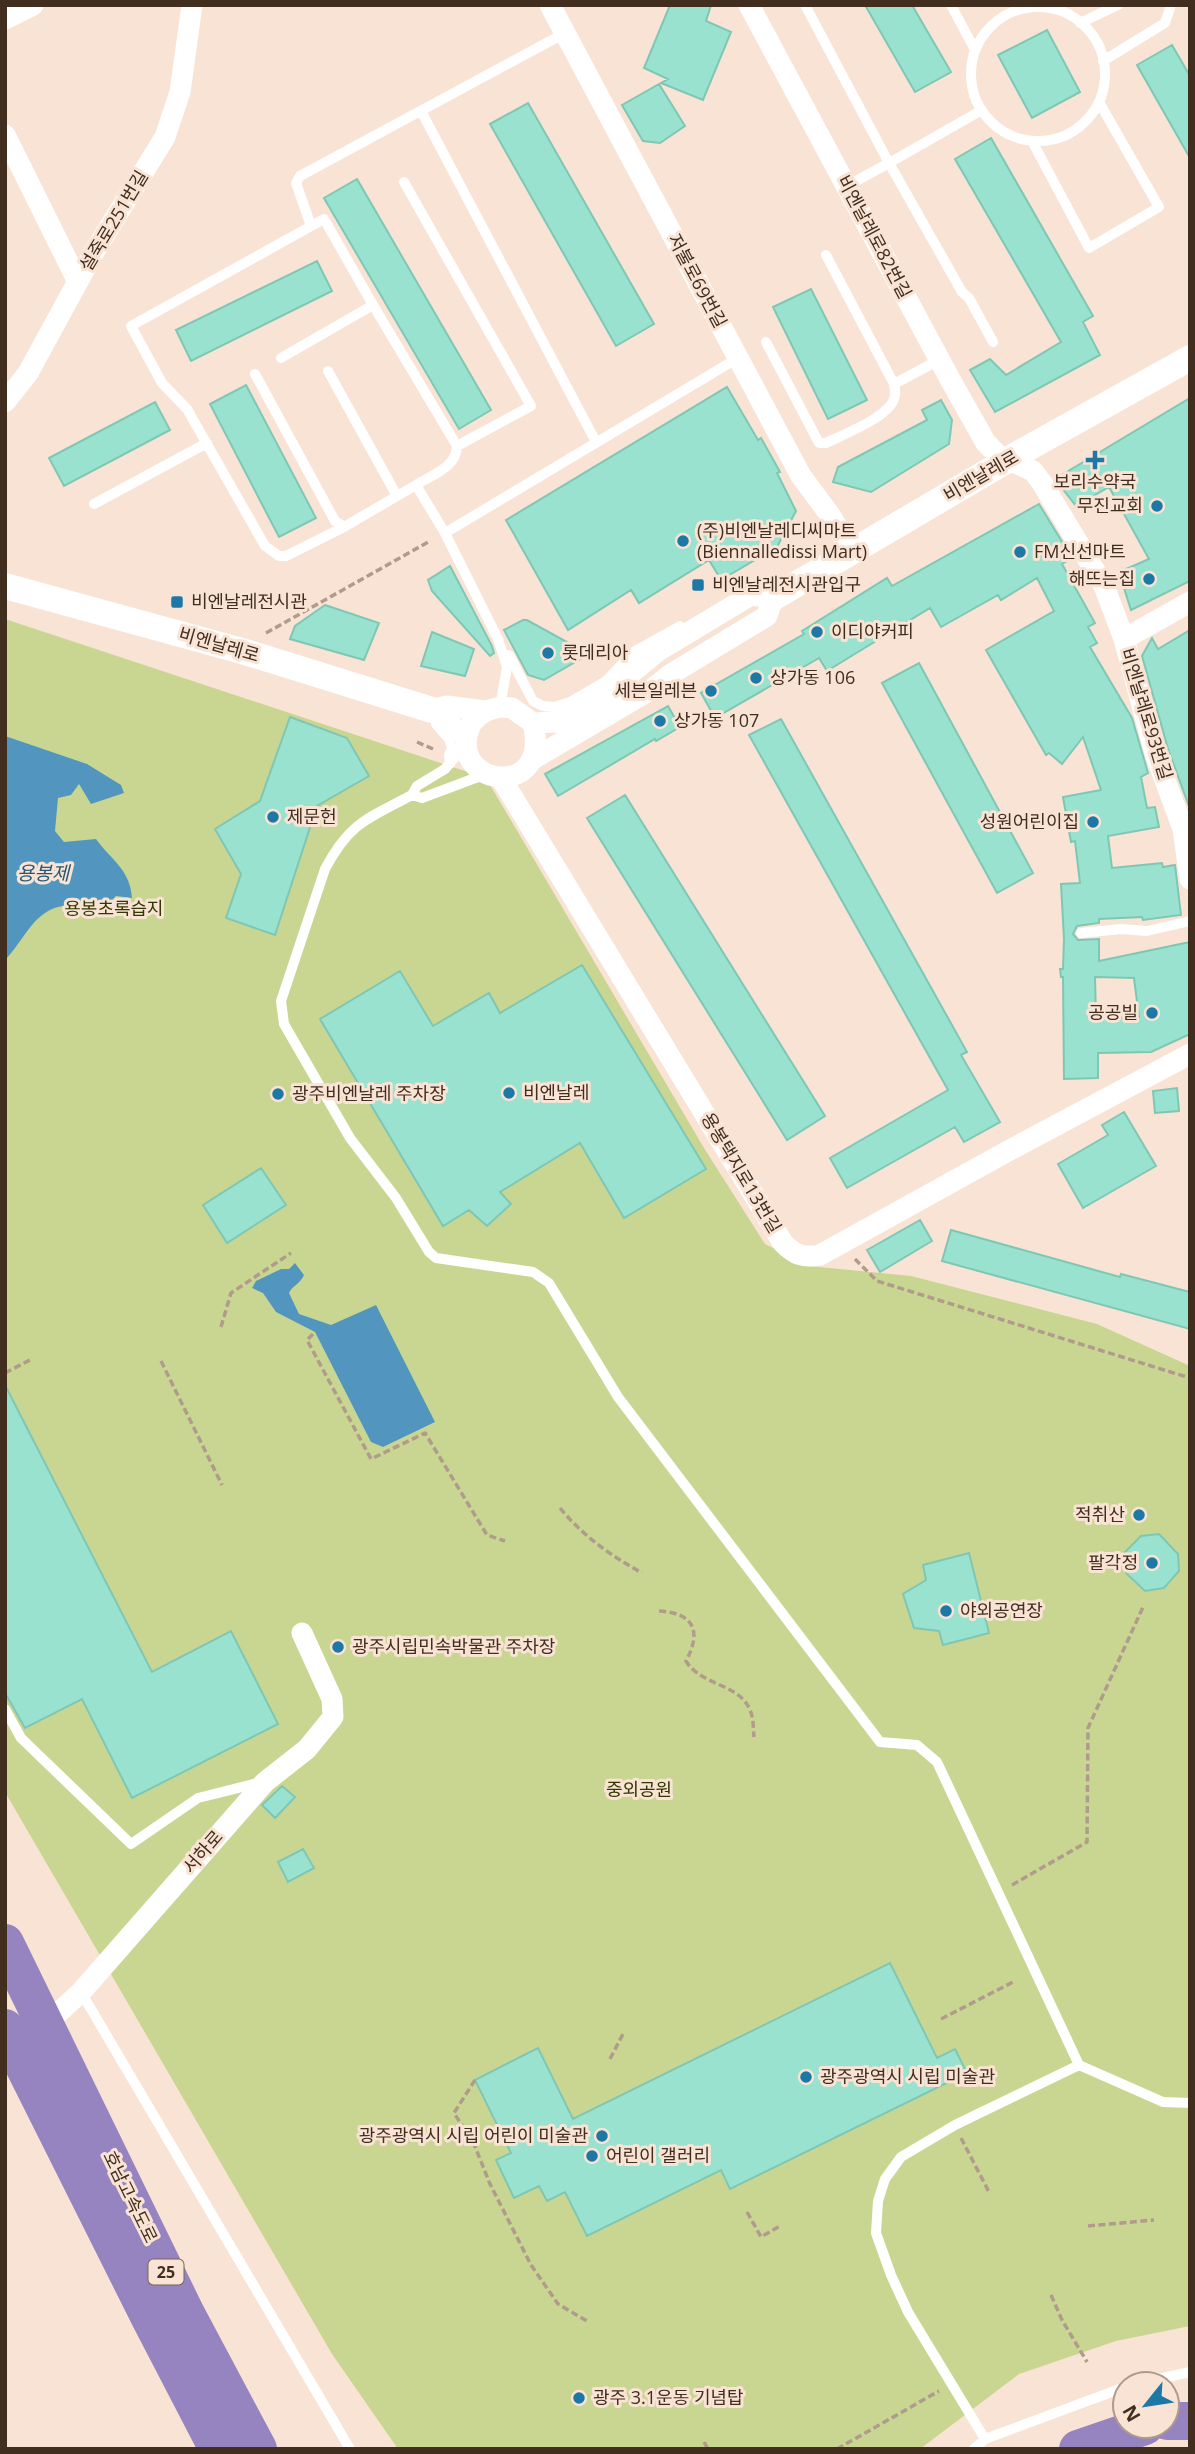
<svg xmlns="http://www.w3.org/2000/svg" width="1195" height="2454" font-family="'Open Sans','Noto Sans KR',sans-serif">
<style>
.green{fill:#c9d691}
.water{fill:#5296bf}
.building{fill:#99e2d0;stroke:#7fc7b5;stroke-width:2;fill-rule:evenodd}
.lines{fill:none;stroke-linecap:round;stroke-linejoin:round}
.path{stroke:#b09b8c;stroke-width:3.5;stroke-dasharray:7 3.5;stroke-linecap:butt}
.service{stroke:#fff;stroke-width:10}
.minor{stroke:#fff;stroke-width:21}
.tertiary{stroke:#fff;stroke-width:26}
.motorway{stroke:#9684c1;stroke-width:38}
.poi-dot{fill:#1d78a6;stroke:#f8e3d4;stroke-width:2.5}
.labels{text-anchor:middle;stroke-width:6;stroke-linejoin:round;paint-order:stroke}
.shield{fill:#f8e3d4;stroke:#796455;stroke-width:2}
.shield-label{font-size:16px;font-weight:bold;fill:#422e1f}
.street-label{font-size:18px;fill:#422e1f;stroke:#f8e3d4}
.poi-label{font-size:18px;fill:#422e1f;stroke:#f8e3d4;text-anchor:start}
.park-label{font-size:18px;fill:#313801;stroke:#f8e3d4}
.water-label{font-size:19px;font-style:italic;fill:#245875;stroke:#f8e3d4}
</style>
<rect width="100%" height="100%" fill="#f8e3d4"/>
<path class="green" d="M5,619L486,778L704,1148L765,1244L809,1266L911,1276L1097,1324L1190,1366V2326L1116,2341L1019,2374L920,2449H398L332,2354L5,1792Z"/>
<path class="water" d="M5,736L87,764L121,785L124,793L91,804L79,784L71,795L58,798L55,831L64,842L96,839C112,861 130,869 132,898L116,896C102,913 77,901 58,907C32,914 23,942 5,960Z
M295,1263L304,1275C300,1284 293,1285 289,1293L299,1314L331,1325L376,1305L435,1422L383,1447L371,1442L315,1332L276,1312L263,1293L252,1288L256,1281L281,1269H289Z"/>
<path class="building" d="M670,5H711L706,21L731,32L703,100L661,83L668,79L644,68Z
M865,5H912L951,72L915,92Z
M1047,30L1080,92L1032,118L998,55Z
M1172,45L1190,76V158L1137,65Z
M659,84L685,126L660,143L643,141L622,105Z
M528,103L654,324L616,346L490,124Z
M991,138L1093,316L1083,322L1100,355L995,412L970,370L990,359L1006,375L1061,342L955,159Z
M357,179L491,410L459,429L324,198Z
M317,261L332,291L191,361L176,330Z
M811,289L867,400L828,419L773,307Z
M246,385L316,518L279,537L210,404Z
M727,387L758,440L761,438L780,472L777,473L796,511L777,547L721,580L709,560L639,603L631,590L568,630L506,520Z
M1190,398V581L1131,610L1119,572L1149,559L1109,487L1076,506L1055,479Z
M941,400L952,420L949,444L871,492L833,482L838,467L927,420L922,410Z
M155,402L170,430L64,486L49,458Z
M1039,504L1072,558L1062,564L1095,623L1088,627L1097,643L1090,647L1132,718L1148,773L1141,777L1147,808L1155,807L1159,827L1108,836L1112,868L1162,863L1163,867L1175,865L1181,915L1143,920L1142,917L1099,919V923L1077,926L1073,934L1078,940L1099,939V961L1190,942V1034L1151,1052L1098,1053V1078L1064,1079L1063,977H1061L1060,969H1063L1064,939L1061,884L1080,883L1075,841L1071,842L1063,797L1101,790L1083,737L1062,764L1049,753L1046,755L986,650L1054,611L1037,578L1001,600L998,595L941,627L930,608L827,671L819,658L715,718L701,693L804,634L802,631L887,578L892,586ZM1095,977L1134,978L1139,1017L1096,1018Z
M450,566L492,646L494,653L490,656L432,591L428,580Z
M325,605L379,623L364,660L290,639L295,626Z
M523,620H527L576,647L582,658L544,680L528,675L504,630Z
M1190,630V809L1168,749L1142,656L1152,638L1158,649Z
M432,632L474,649L465,676L421,666Z
M919,663L1033,873L997,893L882,683Z
M668,706L680,727L656,741L655,739L558,796L545,774Z
M290,717L347,738L369,776L317,806L275,935L226,918L241,874L215,829L260,801Z
M781,719L967,1052L961,1055L1000,1122L964,1142L955,1127L847,1188L830,1158L948,1090L749,735Z
M625,795L825,1116L787,1140L587,818Z
M582,965L706,1169L624,1218L580,1143L500,1192L511,1204L487,1226L469,1210L443,1226L320,1019L400,971L433,1026L489,993L500,1013Z
M1177,1088L1179,1111L1155,1113L1153,1091Z
M1124,1112L1156,1166L1083,1208L1058,1164L1108,1135L1102,1125Z
M261,1168L286,1205L227,1243L203,1205Z
M920,1220L932,1241L880,1272L867,1250Z
M951,1230L1120,1277L1121,1274L1190,1292V1329L942,1261Z
M5,1385L152,1672L231,1631L278,1724L132,1798L82,1699L25,1728L5,1693Z
M1159,1534L1178,1554L1179,1571L1164,1588L1145,1591L1126,1573L1124,1553L1141,1536Z
M969,1553L989,1633L943,1645L939,1631L914,1628L903,1594L926,1580L923,1565Z
M282,1786L295,1797L275,1818L262,1805Z
M303,1849L314,1868L288,1882L278,1862Z
M890,1963L937,2058L955,2049L967,2073L730,2189L721,2170L587,2236L565,2192L547,2201L539,2186L514,2198L496,2160L511,2153L475,2080L538,2048L573,2119Z"/>
<g class="lines">
<path class="path" d="M266,633L430,541
M417,742L433,749
M855,1259L877,1281L1190,1378
M221,1327L231,1293L291,1253
M313,1334L307,1340L371,1459L425,1433L487,1535L505,1541
M161,1361L222,1485
M5,1373L30,1360
M560,1508C583,1536 610,1555 642,1573
M659,1611C694,1613 702,1631 686,1661C701,1686 739,1683 750,1710C754,1719 753,1728 754,1737
M1012,1885L1087,1842L1088,1728L1143,1607
M941,2019L1013,1982
M610,2059L624,2032
M475,2080L454,2113L474,2144L490,2184L531,2265L558,2304L587,2321
M961,2138L989,2192
M747,2212L761,2237L780,2226
M1088,2226L1154,2220
M1051,2295L1062,2320L1087,2362
M704,2442L708,2449
M837,2449L939,2391"/>
<path class="service" d="M805,5L889,163L982,110
M951,5L975,50
M971 74a67 67 0 1 1 134 0a67 67 0 1 1-134 0Z
M1080,23L1118,5
M1103,61L1165,23L1171,5
M421,111L596,442
M1032,141L1089,248L1159,207L1099,102
M404,182L531,406L457,446
M847,186L889,163L962,292L969,298L993,342
M311,226L296,183L300,176L565,33
M826,255L894,384
M766,342L819,443H826C844,434 893,416 895,395C896,391 894,388 894,384L939,360
M281,358L373,305L457,446C457,467 432,475 416,485
M328,371L397,496
M255,374L335,521L344,527L416,485L445,533
M94,504L207,443
M344,527L286,556H279L265,546L187,409L162,383L131,326L324,219L373,305
M509,655L533,701L543,706L554,707L570,702L606,681L635,651L680,626
M500,707L507,667L498,639L445,533L738,358
M436,724L449,739L452,748L449,755L450,764
M465,745L445,769L417,786L412,795C367,819 350,822 325,869L281,1001L284,1024L350,1138L396,1198L429,1252L436,1258L533,1272L549,1283L618,1397L880,1742L917,1745L937,1762L1079,2065L1163,2102L1190,2103
M412,795L422,798L486,774
M1081,933L1121,929L1147,931L1190,921
M5,1709L21,1738L131,1844L198,1798L262,1782
M81,1992L350,2449
M1079,2065L955,2125L901,2157L885,2179L878,2201L876,2233L891,2275L908,2312L985,2439L1125,2387
M1136,2384L1190,2372
M974,2449L985,2439"/>
<path class="minor" d="M550,5L801,476L830,515L852,551
M749,5L951,381L986,443L998,455L1033,471L1042,483L1104,586L1124,639L1155,753L1183,829L1190,879
M5,19L33,5
M5,135L78,282
M5,402L28,373L94,252L165,137L180,92L192,5
M1124,639L1190,602
M500,707L512,708L533,723C552,800 452,787 468,732C472,717 485,710 500,707Z
M432,710L447,706L485,711
M432,710L466,737
M533,759L652,689L671,674L767,616L773,598L751,595L658,651L606,694L576,714L557,722L533,723
M501,778L783,1243C795,1255 803,1258 820,1255L1008,1151L1190,1054
M39,2028L46,2024L81,1992L265,1782L307,1749L333,1717L332,1699L302,1633"/>
<path class="tertiary" d="M5,586L242,651L432,710
M773,598L1023,451L1190,358"/>
<path class="motorway" d="M5,1943L186,2314L258,2449
M5,2028L150,2318L218,2449
M1167,2421H1190
M1078,2449L1145,2426"/>
</g>
<g class="poi-dot">
<path d="M1091.5 449.5h7v7h7v7h-7v7h-7v-7h-7v-7h7z"/>
<circle cx="1157" cy="506" r="7"/>
<circle cx="683" cy="541" r="7"/>
<circle cx="1020" cy="552" r="7"/>
<circle cx="1149" cy="579" r="7"/>
<rect x="691" y="578" width="14" height="14" rx="3.5"/>
<rect x="170" y="595" width="14" height="14" rx="3.5"/>
<circle cx="817" cy="632" r="7"/>
<circle cx="548" cy="653" r="7"/>
<circle cx="756" cy="678" r="7"/>
<circle cx="711" cy="691" r="7"/>
<circle cx="660" cy="721" r="7"/>
<circle cx="273" cy="817" r="7"/>
<circle cx="1093" cy="822" r="7"/>
<circle cx="1152" cy="1013" r="7"/>
<circle cx="509" cy="1093" r="7"/>
<circle cx="278" cy="1094" r="7"/>
<circle cx="1139" cy="1515" r="7"/>
<circle cx="1152" cy="1563" r="7"/>
<circle cx="946" cy="1611" r="7"/>
<circle cx="338" cy="1647" r="7"/>
<circle cx="806" cy="2077" r="7"/>
<circle cx="602" cy="2136" r="7"/>
<circle cx="592" cy="2156" r="7"/>
<circle cx="579" cy="2398" r="7"/>
</g>
<g class="labels">
<rect class="shield" x="148.5" y="2259.5" width="35" height="25" rx="5"/>
<g class="shield-label">
<text x="166" y="2278">25</text>
</g>
<g class="street-label">
<text transform="translate(114 221) rotate(-59)" y="6">설죽로251번길</text>
<text transform="translate(874 237) rotate(62)" y="6">비엔날레로82번길</text>
<text transform="translate(697 281) rotate(62)" y="6">저불로69번길</text>
<text transform="translate(981 476) rotate(-30)" y="6">비엔날레로</text>
<text transform="translate(219 645) rotate(16)" y="6">비엔날레로</text>
<text transform="translate(1146 714) rotate(73)" y="6">비엔날레로93번길</text>
<text transform="translate(741 1173) rotate(59)" y="6">용봉택지로13번길</text>
<text transform="translate(203 1852) rotate(-49)" y="6">서하로</text>
<text transform="translate(130 2197) rotate(64)" y="6">호남고속도로</text>
</g>
<g class="poi-label">
<text x="1095" y="488" text-anchor="middle">보리수약국</text>
<text x="1143" y="512" text-anchor="end">무진교회</text>
<text x="697" y="537">(주)비엔날레디씨마트<tspan x="697" dy="21">(Biennalledissi Mart)</tspan></text>
<text x="1034" y="558">FM신선마트</text>
<text x="1135" y="585" text-anchor="end">해뜨는집</text>
<text x="712" y="591">비엔날레전시관입구</text>
<text x="191" y="608">비엔날레전시관</text>
<text x="831" y="638">이디야커피</text>
<text x="562" y="659">롯데리아</text>
<text x="770" y="684">상가동 106</text>
<text x="697" y="697" text-anchor="end">세븐일레븐</text>
<text x="674" y="727">상가동 107</text>
<text x="287" y="823">제문헌</text>
<text x="1079" y="828" text-anchor="end">성원어린이집</text>
<text x="1138" y="1019" text-anchor="end">공공빌</text>
<text x="523" y="1099">비엔날레</text>
<text x="292" y="1100">광주비엔날레 주차장</text>
<text x="1125" y="1521" text-anchor="end">적취산</text>
<text x="1138" y="1569" text-anchor="end">팔각정</text>
<text x="960" y="1617">야외공연장</text>
<text x="352" y="1653">광주시립민속박물관 주차장</text>
<text x="820" y="2083">광주광역시 시립 미술관</text>
<text x="588" y="2142" text-anchor="end">광주광역시 시립 어린이 미술관</text>
<text x="606" y="2162">어린이 갤러리</text>
<text x="593" y="2404">광주 3.1운동 기념탑</text>
</g>
<g class="park-label">
<text x="114" y="915">용봉초록습지</text>
<text x="639" y="1796">중외공원</text>
</g>
<g class="water-label">
<text x="43" y="880">용봉제</text>
</g>
</g>
<rect width="1195" height="2454" fill="none" stroke="#422e1f" stroke-width="14"/>
<g transform="translate(1146 2405) rotate(240)"><circle r="33" fill="#f8e3d4" stroke="#af9b8c" stroke-width="2"/>
<path d="M0-5L12 26L0 18L-12 26Z" fill="#1d78a6"/>
<text y="-10" font-size="19" font-weight="bold" text-anchor="middle" fill="#422e1f">N</text>
</g>
</svg>
